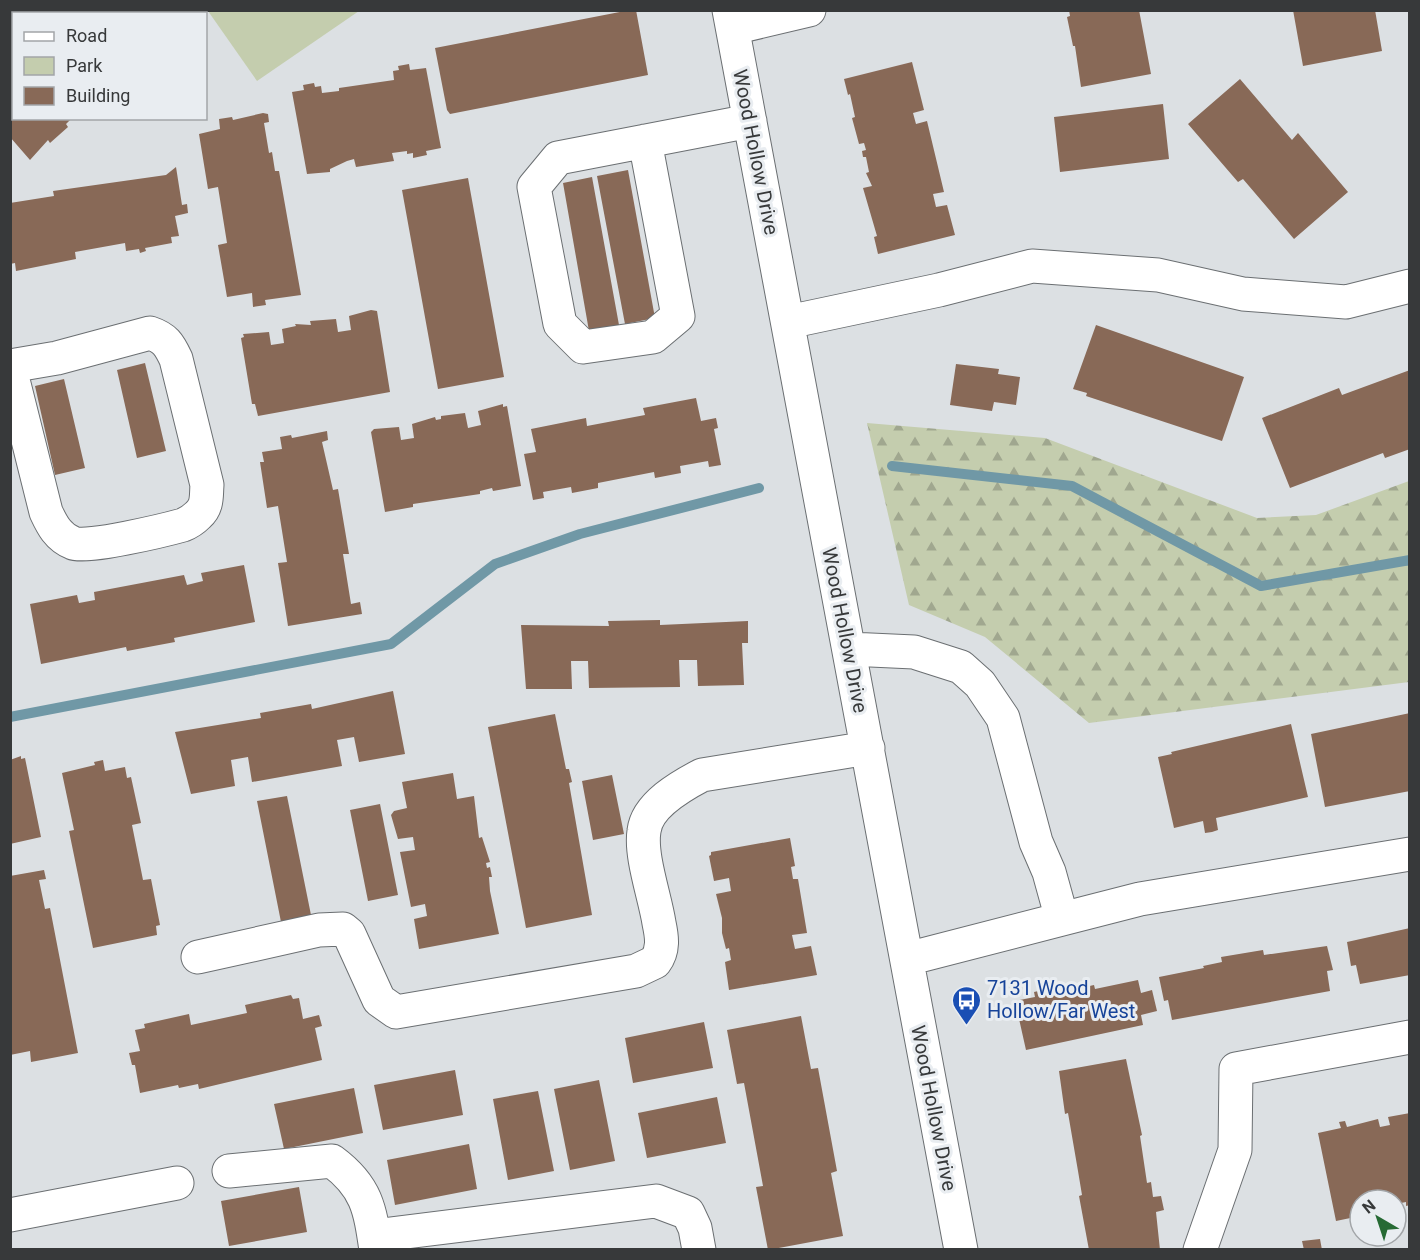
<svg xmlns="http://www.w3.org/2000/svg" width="1420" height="1260" font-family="Roboto,sans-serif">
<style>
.forest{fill:url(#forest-firs)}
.park{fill:#c4cdae}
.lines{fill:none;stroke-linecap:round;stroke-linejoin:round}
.stream{stroke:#7098a6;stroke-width:10}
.building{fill:#886957}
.minor-casing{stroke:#6b6f72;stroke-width:35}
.minor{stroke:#fff;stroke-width:33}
.labels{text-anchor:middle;stroke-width:6;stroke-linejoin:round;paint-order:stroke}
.street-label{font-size:20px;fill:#37393a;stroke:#e9edf1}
.transit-label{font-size:20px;fill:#164399;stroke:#e9edf1;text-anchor:start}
</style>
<defs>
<pattern id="forest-firs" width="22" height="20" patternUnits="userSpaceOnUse" patternTransform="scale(1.5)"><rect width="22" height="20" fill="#c4cdae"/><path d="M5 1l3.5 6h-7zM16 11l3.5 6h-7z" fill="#a0a78f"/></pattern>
</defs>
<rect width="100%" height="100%" fill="#dce0e3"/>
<path class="forest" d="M867,423L1045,438L1257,518L1316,515L1409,481V682L1089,723L985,637L909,605Z"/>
<path class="park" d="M208,11H359L257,81Z"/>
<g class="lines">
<path class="stream" d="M892,466L1072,486L1261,586L1410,560
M10,717L391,644L495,564L580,534L759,488"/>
</g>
<path class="building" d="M127,10H195L191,14H130Z
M630,10H636L648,75L450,114L447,110L435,48Z
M1069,10H1139L1151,74L1081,87L1075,46H1073L1067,17L1070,16Z
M1293,10H1375L1382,51L1303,66Z
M912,62L924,110L913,113L916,124L927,121L944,192L933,194L936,207L947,205L955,235L878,254L874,237L877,236L863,188L872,186L866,173L869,172L866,157H863L862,151L866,150L864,143L859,144L852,118L855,117L850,94L848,95L844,79Z
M409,64L410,70L426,68L441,148L426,151L427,155L413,158V153L407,154V151L392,153L394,161L356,167L354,159L347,161L330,169V172L307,174L292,92L304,90L303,85L314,83L315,87L321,86L322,93L339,91V88L394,80L393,71L399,70L398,66Z
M1240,79L1292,140L1298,133L1348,192L1294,239L1243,179L1238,182L1188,124Z
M14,92V118H72L66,124L68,127L50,143L48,140L30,160L10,137V95Z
M1163,104L1169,159L1060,172L1054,117Z
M263,113L268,114L269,122L264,123L269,153L272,152L275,171H279L301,295L265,300L266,305L253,307L252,293L227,297L218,245L227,243L218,187L208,189L199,134L220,129L219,119L232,117L233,120Z
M176,167L182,205L187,204L188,213L175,216L179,236L171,237L172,243L145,248L146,251L140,253L139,249L126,251L125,243L75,252L76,259L16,271L15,263L10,264V203L54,196L53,191L166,175Z
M628,170L655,318L625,324L597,176Z
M592,177L619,325L589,331L563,183Z
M468,178L504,377L438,389L402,190Z
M371,310L377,311L390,392L258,416L255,404H252L241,338L244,337L243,334L269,332L271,345L284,343L282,329L296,326L295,324L311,325L310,321L336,319L338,332L351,330L349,316Z
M1096,325L1244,377L1222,441L1086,396L1087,393L1073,389Z
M145,363L166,451L137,458L117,370Z
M956,364L999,369L998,374L1020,377L1016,405L994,402L992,411L950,405Z
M1410,370V449L1385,458L1383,453L1290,488L1262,418L1339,388L1342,395Z
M64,379L85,468L55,475L35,386Z
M696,398L701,421L716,418L718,428L714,429L721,465L709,467L708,461L680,466L681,473L655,478L654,472L598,483V488L572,493L571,487L543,492L544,498L533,500L524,454L536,452L531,429L586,418L587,426L645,415L643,408Z
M503,404V407L507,406L521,486L493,491L492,488L480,491V494L413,504V507L385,512L371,432L374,429L399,427L401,440L414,438L412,424L435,417L436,420L441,419V416L465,413L468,428L481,425L478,411Z
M327,431L328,440L322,442L333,490L338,489L349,554H343L351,604L360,602L362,614L288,626L278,563L287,562L278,506L267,508L260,462H264L262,452L282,449L280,437L291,435L292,438Z
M244,565L255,622L174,638L175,642L127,651L126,647L41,664L30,604L77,595L79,603L95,600L94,592L184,575L187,585L203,581L201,573Z
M660,620V625L748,621V643H742L744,685L698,686L697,660H679L680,687L589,688L588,661H571L572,689H526L521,625L609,626L608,621Z
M393,691L405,754L359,762L354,737L337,740L342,766L252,782L248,757L231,760L235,786L191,794L175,732L261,718L260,713L311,704L312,709Z
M1410,713V791L1325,807L1311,734Z
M555,714L566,769H569L572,782L569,783L592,915L526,928L488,727Z
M1291,724L1308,797L1216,818L1218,830L1212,832L1205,833L1203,821L1174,828L1158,757L1172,754L1171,752Z
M21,756V759L25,758L41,837L10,844V760Z
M103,760L105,771L125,767L127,778L131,777L141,823L132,825L143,880L151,879L160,925L156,926L157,935L93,948L69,831L74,830L62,773L95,765L94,762Z
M453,773L457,799L474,796L479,838L482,837L490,862L486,863L487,868L490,867L492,877H489L490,891L499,934L419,949L414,919L427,916L425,904L411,907L400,852L415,850L413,837L398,839L391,815L394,811L407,808L402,782Z
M612,775L624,834L593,840L582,781Z
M287,796L311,915L281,922L257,801Z
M380,804L398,895L368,901L350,810Z
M790,838L795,866L791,867L793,879H798L807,933L792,935L795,949L811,946L817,975L729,990L725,962L731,960L729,948L726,949L722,933V918L716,894L731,891L729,878L714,881L709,856L711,855V852Z
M44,870L46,879L39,880L45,909L50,908L78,1053L31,1062L30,1051L10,1055V876Z
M1410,928V975L1360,984L1356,965L1351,966L1347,942Z
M1327,946L1333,970L1327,971L1330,991L1172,1020L1168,1000L1164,1001L1159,977L1204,968L1203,966L1222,962L1221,957L1263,950L1264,955Z
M1138,980L1141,993L1152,990L1157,1011L1141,1015L1143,1025L1026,1050L1015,1001L1035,997L1034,992L1075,983L1076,989L1094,985L1095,989Z
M291,995L293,999L299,998L303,1019L319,1015L322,1026L315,1028L322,1060L199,1089L198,1084L179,1088L178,1085L140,1093L135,1065H132L129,1053L140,1051L135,1030L145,1028L144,1024L189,1014L191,1025L247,1013L245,1005Z
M801,1016L811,1069L818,1068L837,1171L831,1173L843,1236L768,1250L756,1187L763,1186L744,1083L737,1084L727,1030Z
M704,1022L713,1068L633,1083L625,1038Z
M1126,1059L1142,1135L1140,1136L1147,1183L1151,1182L1153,1197L1161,1196L1164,1210L1156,1212L1160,1250H1089L1079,1196L1082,1195L1078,1171L1068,1113L1065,1114L1059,1071Z
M455,1070L463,1115L383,1130L374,1085Z
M599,1080L615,1161L570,1170L554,1089Z
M354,1088L363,1133L284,1149L274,1104Z
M538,1091L554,1171L508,1180L493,1099Z
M717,1097L726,1143L647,1158L638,1113Z
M1410,1113V1205L1406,1206V1202L1396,1204V1200H1360V1216L1336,1221L1318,1133L1341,1128L1339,1122L1345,1121L1347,1127L1378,1119L1380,1127L1390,1125L1388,1117Z
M469,1144L477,1189L395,1205L387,1160Z
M299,1187L307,1232L229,1246L221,1201Z
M1320,1239L1322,1250H1304L1302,1241Z"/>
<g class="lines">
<defs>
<path id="minor" d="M729,10L961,1250
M733,28L809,10
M645,141L678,316L653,337L583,347L560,324L534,187L558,158L750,121
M788,322L939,290L1032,266L1158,275L1243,294L1346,302L1410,286
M10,366L57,358L150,333C165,338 169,344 176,359L207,485C206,496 208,506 198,515C194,519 188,523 183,525C165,530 86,549 73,543C58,537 52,525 46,512L10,368
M849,649L914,652L961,667L980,684L1003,718L1036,842L1049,872L1062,919L1140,899L1410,854
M198,957L319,930L343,929L349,934L379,1000L396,1012L636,971L655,962C664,950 662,937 659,923C655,897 640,856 644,831C647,805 681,786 702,775L868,748
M907,959L1062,919
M229,1171L332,1161C367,1187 370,1209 376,1250
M10,1215L177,1183
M374,1236L656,1201L688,1213L695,1228L699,1250
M1200,1250L1235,1150L1236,1069L1410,1037"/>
</defs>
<use href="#minor" class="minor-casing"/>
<use href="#minor" class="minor"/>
</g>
<defs>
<symbol id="bus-pin" viewBox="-11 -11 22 30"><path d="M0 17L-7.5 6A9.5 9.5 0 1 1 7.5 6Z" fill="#1a4fb4" stroke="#e9edf1"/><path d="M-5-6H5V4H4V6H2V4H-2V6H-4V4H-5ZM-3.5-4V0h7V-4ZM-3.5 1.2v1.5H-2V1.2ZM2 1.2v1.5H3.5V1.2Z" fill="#fff"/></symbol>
</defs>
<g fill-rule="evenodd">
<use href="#bus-pin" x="950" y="984" width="33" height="45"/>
</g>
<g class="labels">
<g class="street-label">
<text transform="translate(756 152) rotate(79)" y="7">Wood Hollow Drive</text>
<text transform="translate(845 630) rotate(79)" y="7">Wood Hollow Drive</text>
<text transform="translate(934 1108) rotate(79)" y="7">Wood Hollow Drive</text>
</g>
<g class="transit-label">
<text x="987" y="995">7131 Wood<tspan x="987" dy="23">Hollow/Far West</tspan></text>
</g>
</g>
<rect width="1420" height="1260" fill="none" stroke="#37393a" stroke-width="24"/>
<rect x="12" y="12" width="195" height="108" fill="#e9edf1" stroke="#a2a5a8" stroke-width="1.5"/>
<rect x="24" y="32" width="30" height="9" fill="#ffffff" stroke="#a2a5a8" stroke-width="1.5"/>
<text x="66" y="42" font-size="18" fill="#37393a">Road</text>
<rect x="24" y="57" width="30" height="18" fill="#c4cdae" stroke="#a2a5a8" stroke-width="1.5"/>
<text x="66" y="72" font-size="18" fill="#37393a">Park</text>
<rect x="24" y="87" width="30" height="18" fill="#886957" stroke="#a2a5a8" stroke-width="1.5"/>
<text x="66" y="102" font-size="18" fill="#37393a">Building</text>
<g transform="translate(1378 1218) rotate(321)"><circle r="28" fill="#e9edf1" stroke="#a2a5a8" stroke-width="1.5"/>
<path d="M0-4.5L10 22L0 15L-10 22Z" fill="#266a34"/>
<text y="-9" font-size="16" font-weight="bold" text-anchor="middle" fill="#37393a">N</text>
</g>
</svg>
